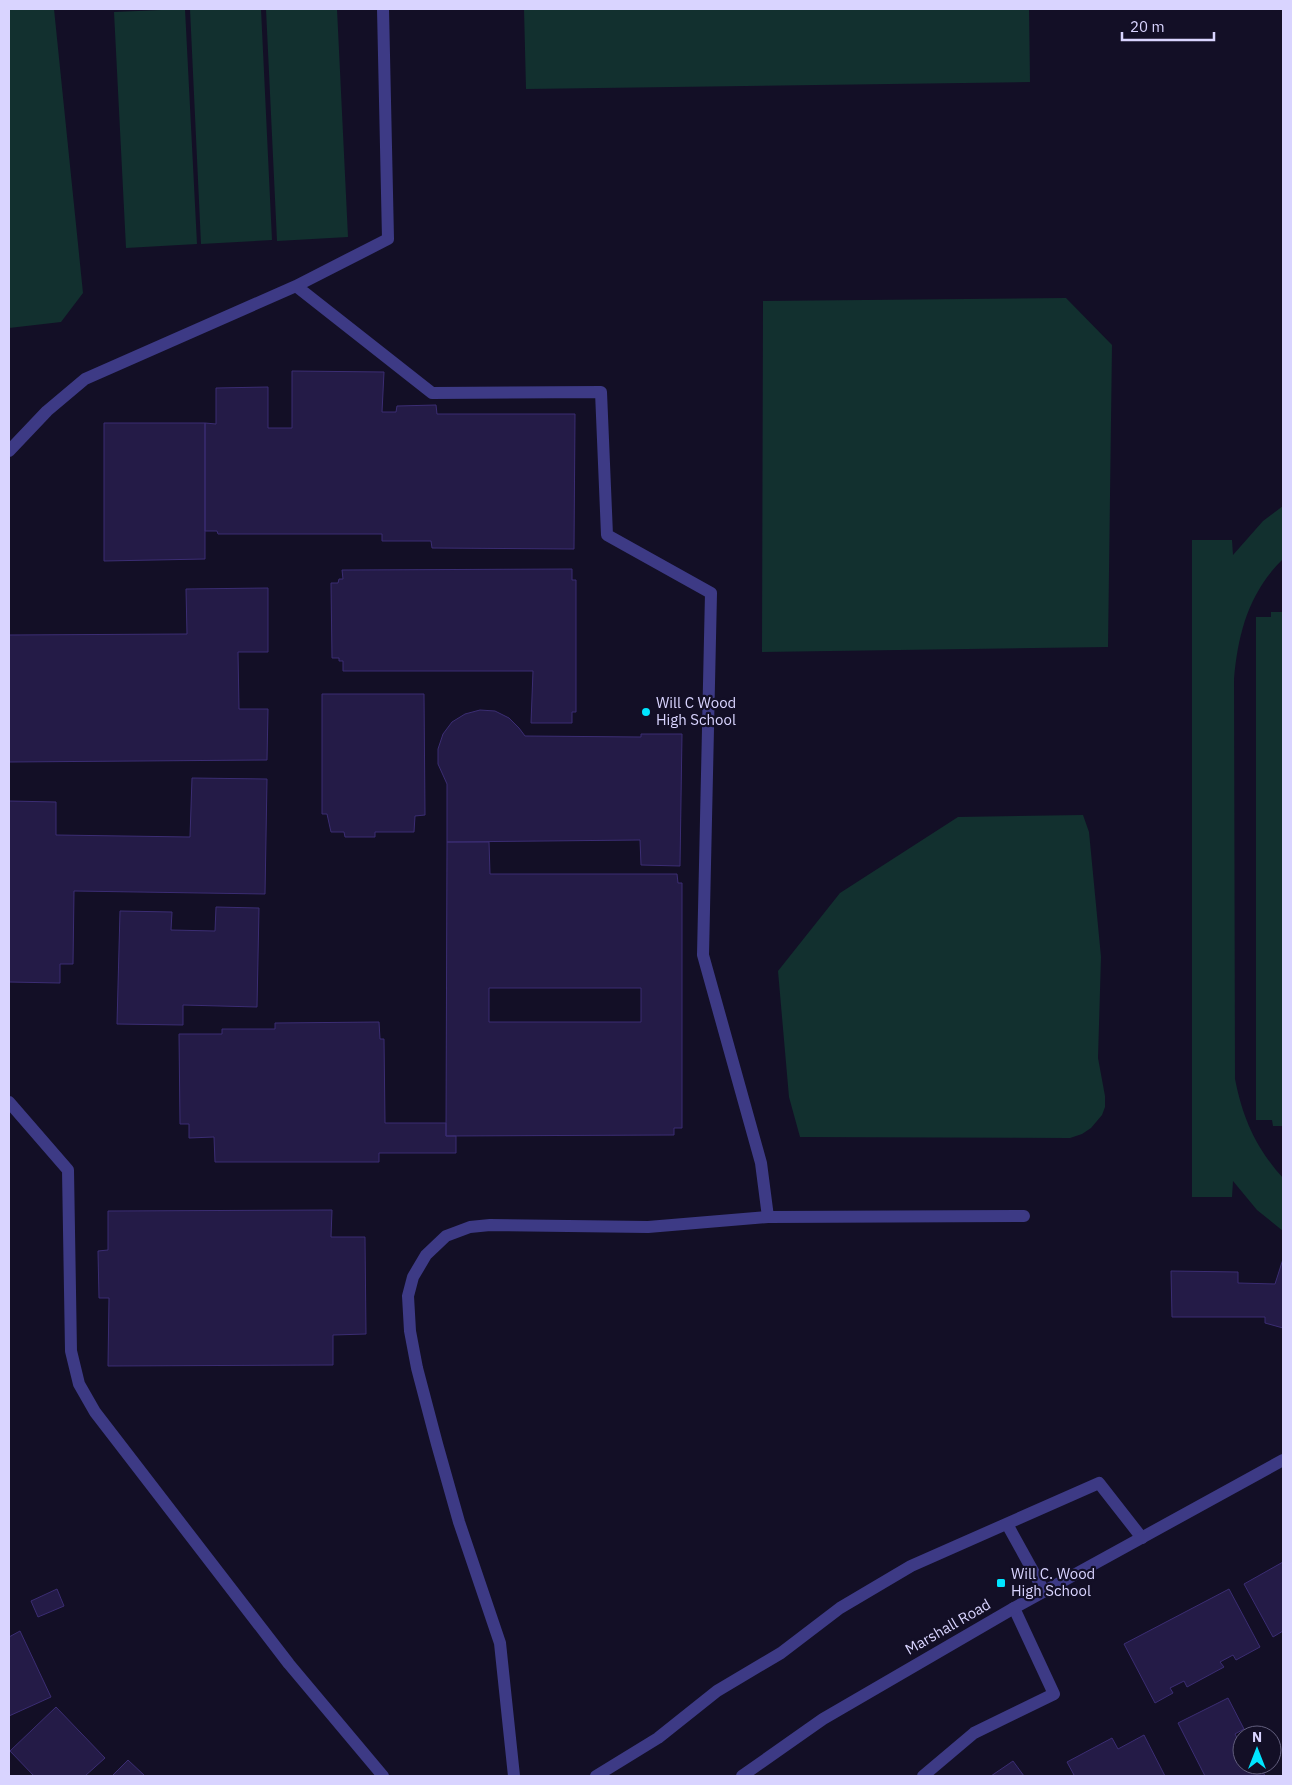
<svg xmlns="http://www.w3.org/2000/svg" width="1292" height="1785" font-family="'IBM Plex Sans',sans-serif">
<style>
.green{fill:#12302f}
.building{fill:#241b47;stroke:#3b2d73;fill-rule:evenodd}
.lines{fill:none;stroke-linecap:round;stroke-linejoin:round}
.service{stroke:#3d3a85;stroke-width:12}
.minor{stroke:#3d3a85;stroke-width:12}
.tertiary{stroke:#3d3a85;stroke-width:12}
.poi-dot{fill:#00e5ff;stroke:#130f26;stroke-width:2}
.labels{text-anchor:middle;stroke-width:4.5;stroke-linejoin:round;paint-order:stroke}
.poi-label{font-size:15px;fill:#d9d4ff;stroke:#130f26;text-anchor:start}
.street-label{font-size:15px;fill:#d9d4ff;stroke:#130f26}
</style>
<rect width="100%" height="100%" fill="#130f26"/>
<path class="green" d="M9,9H54L83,293L61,322L9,328Z
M185,9L197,244L126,248L114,12Z
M190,9H261L272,240L201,244Z
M266,9H337L348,237L277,241Z
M524,9H1029L1030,82L526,89Z
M1066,298L1112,345L1108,647L762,652L763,301Z
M1283,506V559C1249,592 1238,633 1234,679L1235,1079C1243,1119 1256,1148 1283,1178V1231L1257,1210L1233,1181L1232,1197H1192V540H1232L1233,555L1263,521Z
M1271,612H1283V1126H1273L1272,1120H1256V617H1271Z
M1083,815L1089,832L1101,957L1098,1058L1105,1096V1107L1102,1115L1091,1128L1082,1134L1070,1138L800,1137L789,1097L778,971L840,893L958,817Z"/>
<path class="building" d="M292,371L384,372L382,412H396L397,406L436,405L437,414H575L574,549L432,548L431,541H382V534H218L217,531H205V423L216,424V388L268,387V428H292Z
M104,423H205V559L104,561Z
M572,569V580H576V712H572V723H531L533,671H343V661H339V658H332L331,583H338L339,579H343L342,570Z
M268,588V652H238L239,709H268L267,760L9,762V635L187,634L186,589Z
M322,694H424L425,815L415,816L414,832H375V837H345L344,832H331L327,814H322Z
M480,710L495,711L509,718L519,728L525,736L641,737V734H682L680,866L641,865L640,840L447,842V784L438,764V749L443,734L452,722L465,714Z
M192,778L267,779L265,894L74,891L73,964H60V983L9,982V801L56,802V835L190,837Z
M447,842H489L490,874H677L678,883H682V1128H674V1135L446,1136ZM489,988H641V1022H489Z
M216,907L259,908L257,1007L183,1005V1025L117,1024L120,911L172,912L171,930L215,931Z
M379,1022L380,1039H384L385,1123H446V1136H456V1153H379V1162H215L214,1137L189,1138V1124H180L179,1034H222V1029H275V1023Z
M332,1210L331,1237H365L366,1334L333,1335V1365L108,1366L109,1298H99L98,1251L108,1250V1211Z
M1283,1259V1328L1265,1323V1317H1172L1171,1271L1238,1272V1283L1275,1284Z
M1283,1562V1631L1273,1637L1244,1584Z
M57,1589L64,1606L38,1617L31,1601Z
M1229,1589L1260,1647L1236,1660L1233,1655L1220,1662L1224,1667L1187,1687L1184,1681L1170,1688L1173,1693L1155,1703L1124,1644Z
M20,1631L51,1697L9,1716V1637Z
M1228,1698L1244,1729L1235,1734L1240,1744L1242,1743V1765H1260L1265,1776H1205L1178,1723Z
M56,1707L105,1758L85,1776H34L10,1751Z
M1144,1735L1165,1776H1071L1074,1775L1067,1762L1112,1738L1118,1749Z
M128,1760L145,1776H112Z
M1013,1761L1024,1776H991Z"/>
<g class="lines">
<path class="service" d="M296,286L432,393L601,392L607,535L711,593L703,955L761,1163L768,1217
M9,451L47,411L85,379L296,286L388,239L383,9
M9,1102L68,1170L71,1351L79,1384L95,1412L289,1664L383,1776
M1007,1524L1044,1591
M514,1776L500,1643L459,1522L437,1444L417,1368L410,1331L408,1296L413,1277L426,1255L446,1236L470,1227L490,1225L648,1227L768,1217L1024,1216
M596,1776L658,1738L717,1691L781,1653L840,1608L911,1566L1099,1483L1142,1538"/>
<path class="minor" d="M923,1776L974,1733L1054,1694L1014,1608"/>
<path class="tertiary" d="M742,1776L823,1719L1014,1608L1283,1460"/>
</g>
<g class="poi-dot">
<circle cx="646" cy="712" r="5"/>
<rect x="996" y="1578" width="10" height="10" rx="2.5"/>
</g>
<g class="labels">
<g class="poi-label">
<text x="656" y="708">Will C Wood<tspan x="656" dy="17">High School</tspan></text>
<text x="1011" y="1579">Will C. Wood<tspan x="1011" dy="17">High School</tspan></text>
</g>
<g class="street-label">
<text transform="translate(948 1627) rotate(-30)" y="5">Marshall Road</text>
</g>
</g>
<rect width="1292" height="1785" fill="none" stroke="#d9d4ff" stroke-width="20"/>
<g transform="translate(1257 1750)"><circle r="24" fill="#130f26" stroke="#625e7d"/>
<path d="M0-4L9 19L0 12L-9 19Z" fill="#00e5ff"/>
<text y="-8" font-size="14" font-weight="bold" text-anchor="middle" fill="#d9d4ff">N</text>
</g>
<path d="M1122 32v8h92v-8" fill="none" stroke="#d9d4ff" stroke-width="2.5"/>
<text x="1130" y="32" font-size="15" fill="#d9d4ff" stroke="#130f26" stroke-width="4" paint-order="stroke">20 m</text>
</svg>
